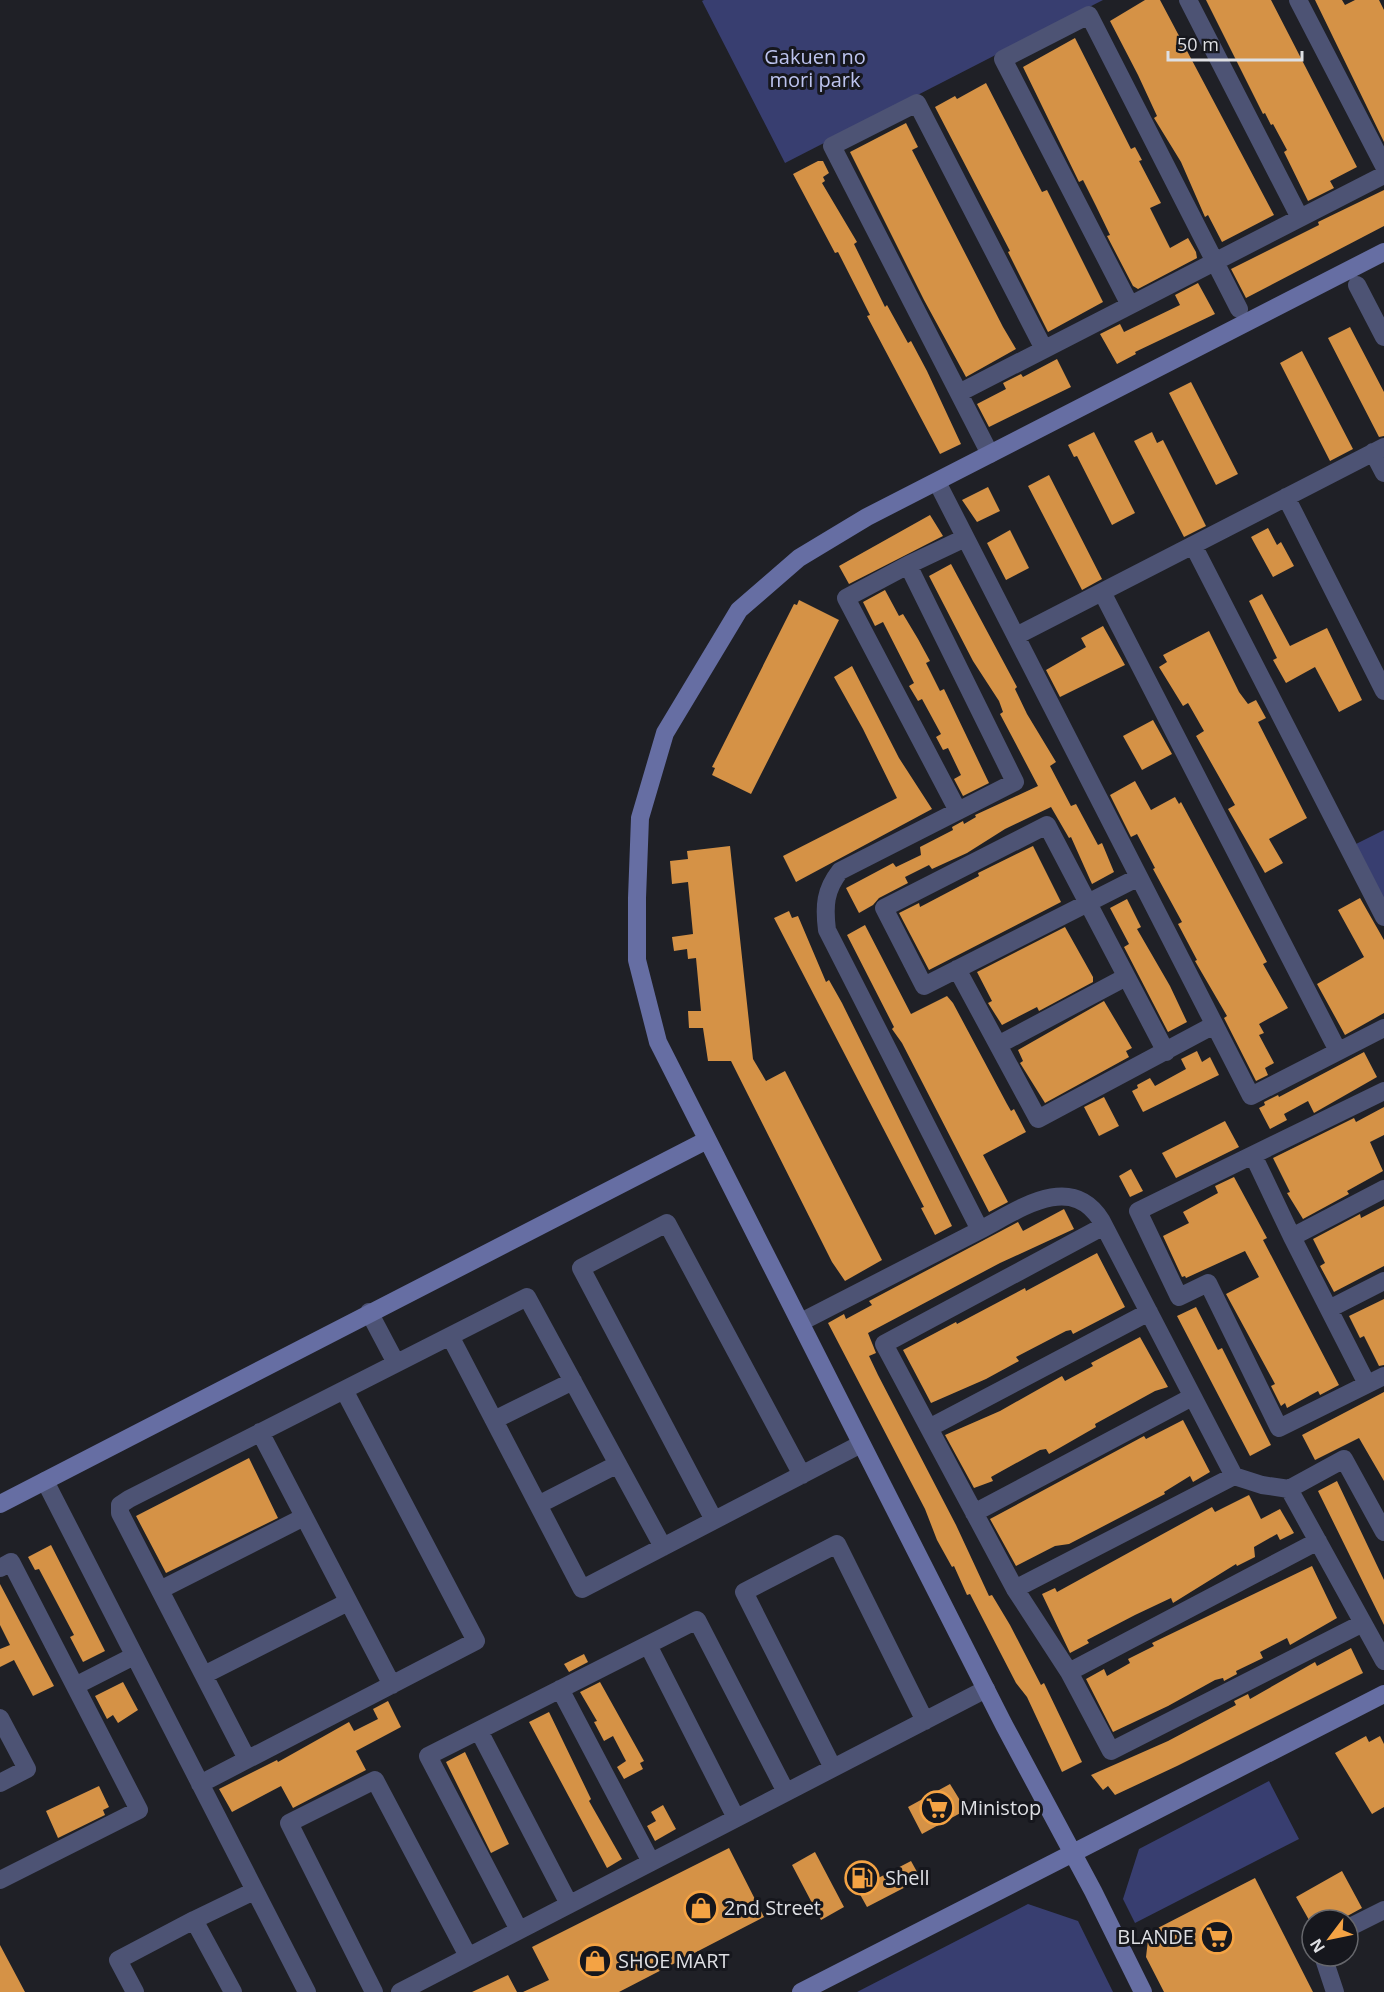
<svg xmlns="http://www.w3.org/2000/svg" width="1384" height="1992" font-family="'Open Sans',sans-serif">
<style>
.green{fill:#383e70}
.building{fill:#d59246}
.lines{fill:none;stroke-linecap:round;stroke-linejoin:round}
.street{stroke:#4d5374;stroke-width:18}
.secondary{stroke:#666ea3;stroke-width:18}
.labels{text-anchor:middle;stroke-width:6;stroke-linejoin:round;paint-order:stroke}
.park-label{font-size:20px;fill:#bdc4ef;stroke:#16171d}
.poi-label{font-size:20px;fill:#dedfe3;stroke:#16171d;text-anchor:start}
</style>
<rect width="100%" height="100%" fill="#1f2026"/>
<path class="green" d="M704,0H1103L785,163L702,1Z
M1384,830V899L1356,844Z
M1269,1781L1299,1839L1135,1923L1123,1899L1139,1849Z
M1028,1904L1078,1921L1113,1992H857Z"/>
<path class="building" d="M1145,0H1160L1274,215L1222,242L1208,215L1205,217L1181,162L1154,118L1157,116L1138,75L1110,21Z
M1206,0H1271L1357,167L1330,181L1334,188L1308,201L1284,152L1287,150L1273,124L1271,125L1265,113L1263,114Z
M1315,0H1342L1345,5L1355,0H1379L1384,10V142Z
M1075,38L1131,149L1135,147L1142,160L1139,161L1161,203L1150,208L1170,248L1188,238L1196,252L1197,258L1138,289L1133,286L1107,236L1110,235L1096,206L1083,180L1079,182L1023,67Z
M986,83L1042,192L1047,190L1103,302L1048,332L1008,252L1010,251L935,107L955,96L957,99Z
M906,123L918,147L912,150L1003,327L1016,349L966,377L924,300L850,152Z
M818,161H823L829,173L823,177L825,181L822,183L857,242L854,244L885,307L887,305L908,343L911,341L927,371L961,444L940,454L867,316L870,315L838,252L835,253L793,174Z
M1384,190V226L1246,298L1231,269L1319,225L1318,222Z
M1198,283L1215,314L1135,352L1136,354L1117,364L1100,334L1120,324L1124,332L1180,305L1175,295Z
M1350,327L1384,392V436L1379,437L1328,338Z
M1302,351L1353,449L1330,461L1280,363Z
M1057,359L1071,387L989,427L977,404L1006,389L1003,383L1021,374L1023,377Z
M1191,382L1238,474L1216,485L1169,393Z
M1094,432L1135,513L1112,525L1077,456L1074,457L1068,445Z
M1152,432L1157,443L1163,440L1206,526L1184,537L1134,441Z
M1049,475L1102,579L1082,590L1028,486Z
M988,487L1000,511L977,522L962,500Z
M930,515L943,536L849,584L839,566Z
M1268,528L1277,545L1281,542L1294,566L1273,577L1251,537Z
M1010,530L1029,568L1006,580L987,543Z
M951,564L1017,687L1015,689L1027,714L1056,762L1050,766L1071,806L1076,804L1098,845L1102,843L1114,872L1092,884L1071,837L1069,838L1051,807L1005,829L967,853L932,869L929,865L905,877L908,883L879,898L873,905L859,913L846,888L893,863L896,867L921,855L920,847L953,830L952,827L963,821L964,824L976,817L975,815L1038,786L1000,714L1003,712L999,701L973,661L929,576Z
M885,590L899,616L903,614L918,639L930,661L926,663L940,691L944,689L989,783L963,796L954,779L961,775L948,748L943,750L936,737L941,734L922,699L918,701L909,686L914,683L883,622L875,626L863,602Z
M1262,594L1290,646L1327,628L1362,700L1339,712L1315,667L1286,683L1273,660L1277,658L1249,601Z
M799,600L839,620L751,794L712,775L715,768L712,767L794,604L797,605Z
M1103,626L1125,665L1060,697L1046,670L1086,647L1081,638Z
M1209,631L1239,692L1248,704L1256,700L1266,718L1258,722L1307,818L1269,839L1283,863L1265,873L1228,809L1235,805L1196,736L1204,731L1188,703L1183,706L1159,667L1167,662L1163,655Z
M852,666L899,758L932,809L796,882L783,856L897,798L863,729L834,677Z
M1153,720L1172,754L1142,770L1123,736Z
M1135,781L1151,810L1175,797L1179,804L1181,802L1267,962L1263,964L1288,1008L1259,1024L1264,1033L1259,1035L1274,1063L1265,1068L1268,1075L1256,1081L1224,1018L1227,1016L1195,961L1197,960L1178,924L1182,922L1153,869L1155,868L1137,834L1131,837L1110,795Z
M730,846L753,1059L766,1081L785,1071L882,1260L845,1281L832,1262L731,1061H708L703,1028H689L688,1011H701L696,958L688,959L687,949L674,951L672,937L693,934L688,882L672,884L670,861L688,859L687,851Z
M1033,846L1061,902L929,970L899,913L919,903L920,907L979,876L978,873Z
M1360,898L1384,940V1013L1345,1035L1317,984L1364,957L1338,910Z
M1127,899L1141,927L1137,929L1170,986L1187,1022L1168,1032L1124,947L1129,944L1110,908Z
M789,911L792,918L798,916L826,982L829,980L842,1003L952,1226L935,1235L921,1208L924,1207L774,918Z
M865,925L911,1014L947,996L953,1003L1007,1104L1011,1111L1014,1109L1026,1132L983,1155L1008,1202L989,1212L902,1043L892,1029L894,1027L847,935Z
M1065,927L1093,977V982L1039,1011L1037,1007L1002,1025L988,1003L992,1001L977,972Z
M1104,1001L1132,1048L1126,1051L1129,1057L1045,1103L1020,1063L1023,1061L1018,1050Z
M1197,1051L1202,1062L1210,1057L1219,1075L1143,1112L1132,1091L1138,1088L1137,1085L1150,1078L1155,1086L1186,1069L1181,1059Z
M1364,1052L1377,1077L1314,1113L1308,1101L1284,1114L1287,1120L1270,1129L1259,1108L1265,1105L1264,1102L1278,1095L1279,1097Z
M1104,1097L1119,1126L1099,1136L1084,1107Z
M1384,1107V1135L1370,1142L1383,1171L1347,1191L1349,1194L1303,1219L1287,1193L1290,1192L1273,1158L1354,1118L1356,1122Z
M1225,1121L1239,1147L1176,1178L1162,1153Z
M1131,1169L1143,1191L1130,1197L1119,1176Z
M1234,1177L1267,1238L1263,1240L1339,1385L1320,1395L1318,1391L1287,1408L1285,1403L1281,1406L1271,1386L1275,1384L1226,1294L1259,1277L1245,1251L1186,1278L1185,1276L1182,1277L1163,1236L1189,1223L1183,1212L1218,1193L1215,1186Z
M1384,1206V1266L1334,1292L1320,1266L1325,1263L1313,1239L1360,1214L1361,1218Z
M1064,1209L1074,1229L1000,1263L868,1333L876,1353L869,1356L878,1375L956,1525L989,1596L992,1595L1010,1625L1041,1685L1044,1683L1082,1762L1062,1772L1027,1697L1016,1683L970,1594L967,1595L954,1566L952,1567L937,1540L925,1509L828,1323L844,1314L846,1319L872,1305L869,1301L1018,1222L1023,1231Z
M1097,1253L1125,1307L1073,1334L1071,1330L1066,1331L1016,1357L1019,1361L986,1379L931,1403L903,1350L956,1322L957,1324L1025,1288L1026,1291Z
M1384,1299V1365L1379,1366L1364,1336L1360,1338L1349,1316Z
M1196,1307L1218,1350L1222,1348L1271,1445L1250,1456L1177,1316Z
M1140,1337L1168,1387L1155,1391L1095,1424L1096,1427L1049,1454L1046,1449L1040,1450L991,1477L993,1481L974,1488L945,1435L1000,1411L1062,1376L1065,1381L1093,1366L1091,1363Z
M1384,1392V1481L1359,1438L1315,1460L1302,1435Z
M1183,1420L1210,1472L1193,1482L1190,1476L1164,1492L1165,1494L1098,1529L1069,1544L1055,1546L1016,1566L990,1519L1144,1436L1146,1439Z
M249,1458L278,1518L166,1573L136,1516Z
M1337,1481L1384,1580V1625L1318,1491Z
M1249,1495L1261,1519L1280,1509L1294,1533L1280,1540L1277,1534L1254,1547L1255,1557L1237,1566L1236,1564L1173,1603L1171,1598L1135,1615L1087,1640L1089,1643L1070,1653L1042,1594L1055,1588L1057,1592L1212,1507L1215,1512Z
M51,1545L105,1651L83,1662L70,1637L74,1635L56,1601L39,1569L35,1570L28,1557Z
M1312,1566L1337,1618L1290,1645L1287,1638L1260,1652L1263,1658L1236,1671L1237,1674L1224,1681L1223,1678L1215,1680L1168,1706L1113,1732L1086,1679L1104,1669L1107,1676L1130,1663L1128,1659L1154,1646L1152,1643Z
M0,1584L54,1686L33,1696L14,1660L0,1667V1649L10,1645L0,1625Z
M1351,1648L1363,1673L1177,1766L1115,1795L1108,1786L1103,1790L1091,1775L1168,1741L1236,1705L1234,1701L1248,1694L1250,1699L1315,1662L1317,1666Z
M584,1654L588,1662L569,1672L564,1664Z
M123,1682L138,1710L118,1723L113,1715L107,1719L95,1696Z
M600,1682L644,1761L640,1763L643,1769L624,1779L617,1767L626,1761L613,1736L604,1741L594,1722L597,1721L580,1692Z
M388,1701L401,1727L356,1751L366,1770L293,1808L281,1786L232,1812L219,1789L277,1760L278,1762L349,1722L354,1731L378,1719L373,1709Z
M549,1712L591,1799L589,1801L622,1859L607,1868L529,1722Z
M1366,1736L1369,1742L1380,1736L1384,1744V1807L1372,1814L1335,1753Z
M465,1752L509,1844L491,1853L446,1762Z
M950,1784L966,1810L922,1834L908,1807Z
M99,1786L109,1807L103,1810L105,1815L58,1838L46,1811Z
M663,1805L676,1829L655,1841L647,1826L656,1821L651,1812Z
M729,1848L764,1917L619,1992H523L549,1980L532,1947Z
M815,1852L844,1907L821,1920L792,1865Z
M911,1861L921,1879L867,1907L857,1889Z
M1342,1871L1362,1908L1340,1920H1309L1296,1897Z
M1255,1878L1313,1992H1164L1146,1957L1148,1940L1154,1930Z
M0,1945L25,1992H0Z
M508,1975L517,1992H472Z"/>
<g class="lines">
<path class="street" d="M1188,0L1300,218
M1298,0L1384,166
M1357,285L1384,337
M1130,305L1003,59L1089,15L1239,309
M959,393L1384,175
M1373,452L1384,473
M990,454L832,146L917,103L1044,349
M937,482L1251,1096L1384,1028
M1286,497L1384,691
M965,538L908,565L1015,782L840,871C825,890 824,906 827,930L980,1230C1017,1211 1070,1171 1101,1220L1234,1476L1262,1485L1289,1489L1344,1459L1384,1532
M1193,545L1384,917
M908,565L846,598L957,809
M1102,592L1338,1051
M1016,636L1384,447
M1139,877L924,986L884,908L1047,825L1166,1052
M957,969L1038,1119L1214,1025
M998,1045L1126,977
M1384,1091L1138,1211L1179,1297L1208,1283L1279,1428L1384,1376
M1253,1155L1292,1237
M1329,1309L1384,1281
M369,1312L396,1363
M801,1322L980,1230
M450,1336L582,1589L861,1444
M1367,1384L1292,1237L1384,1189
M494,1420L573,1381
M929,1428L1149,1312
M260,1432L392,1685
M1234,1476L1015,1589L1069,1672L1111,1751L1363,1623
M45,1481L307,1992
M1289,1489L1384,1661
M538,1505L618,1464
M974,1513L1192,1397
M714,1520L581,1268L667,1223L802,1475
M0,1568L11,1562L139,1810L0,1880
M1015,1589L884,1344L1104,1226
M160,1590L304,1517
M648,1645L736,1818
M1069,1672L1318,1541
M204,1675L348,1602
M75,1686L134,1656
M560,1689L651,1862
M0,1718L27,1769L0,1783
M479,1731L569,1904
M247,1759L120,1513V1505L129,1499L527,1297L663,1547
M833,1768L744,1592L837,1544L925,1721
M200,1784L476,1641L344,1390
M194,1920L233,1992
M1348,1928L1384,1910
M519,1930L428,1756L697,1620L786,1792
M1323,1956L1335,1992
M135,1992L118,1960L194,1920L254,1891
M374,1992L289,1823L375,1780L468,1956
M400,1992L986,1689"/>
<path class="secondary" d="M0,1504L707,1140
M801,1992L1384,1694
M1143,1992L1093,1891L1004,1725L658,1042L637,960V898L640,818L665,733L739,610L799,558L867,517L1384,252"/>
</g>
<defs>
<symbol id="supermarket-ring" viewBox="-11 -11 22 22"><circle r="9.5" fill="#16171d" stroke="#f4a344" stroke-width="1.5"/><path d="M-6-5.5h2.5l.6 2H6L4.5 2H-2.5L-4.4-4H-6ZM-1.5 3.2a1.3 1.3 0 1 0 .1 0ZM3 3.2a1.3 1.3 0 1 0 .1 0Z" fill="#f4a344"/></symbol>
<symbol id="fuel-ring" viewBox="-11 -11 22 22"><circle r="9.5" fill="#16171d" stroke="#f4a344" stroke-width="1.5"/><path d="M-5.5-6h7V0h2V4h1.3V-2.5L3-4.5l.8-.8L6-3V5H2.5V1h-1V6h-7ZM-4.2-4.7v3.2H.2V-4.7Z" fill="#f4a344"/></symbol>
<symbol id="shop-ring" viewBox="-11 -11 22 22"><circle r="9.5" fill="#16171d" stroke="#f4a344" stroke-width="1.5"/><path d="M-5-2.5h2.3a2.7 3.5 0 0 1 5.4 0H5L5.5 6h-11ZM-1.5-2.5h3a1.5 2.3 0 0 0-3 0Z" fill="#f4a344"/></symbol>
</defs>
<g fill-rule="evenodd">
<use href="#supermarket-ring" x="918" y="1789" width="38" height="38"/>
<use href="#fuel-ring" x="843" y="1859" width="38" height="38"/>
<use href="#shop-ring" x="682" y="1889" width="38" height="38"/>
<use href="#supermarket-ring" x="1198" y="1918" width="38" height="38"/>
<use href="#shop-ring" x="576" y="1942" width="38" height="38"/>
</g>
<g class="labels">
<g class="park-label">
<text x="815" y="64">Gakuen no<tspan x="815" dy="23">mori park</tspan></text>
</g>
<g class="poi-label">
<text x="960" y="1815">Ministop</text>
<text x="885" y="1885">Shell</text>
<text x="724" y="1915">2nd Street</text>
<text x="1194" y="1944" text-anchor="end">BLANDE</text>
<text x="618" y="1968">SHOE MART</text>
</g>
</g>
<g transform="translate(1330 1938) rotate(238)"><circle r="28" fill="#16171d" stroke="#66676c" stroke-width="1.5"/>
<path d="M0-4.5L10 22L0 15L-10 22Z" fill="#f4a344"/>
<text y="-9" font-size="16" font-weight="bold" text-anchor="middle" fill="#dedfe3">N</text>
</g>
<path d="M1168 51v9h134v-9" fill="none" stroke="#dedfe3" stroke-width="3"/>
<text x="1177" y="51" font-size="18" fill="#dedfe3" stroke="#16171d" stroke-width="4.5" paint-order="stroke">50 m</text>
</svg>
